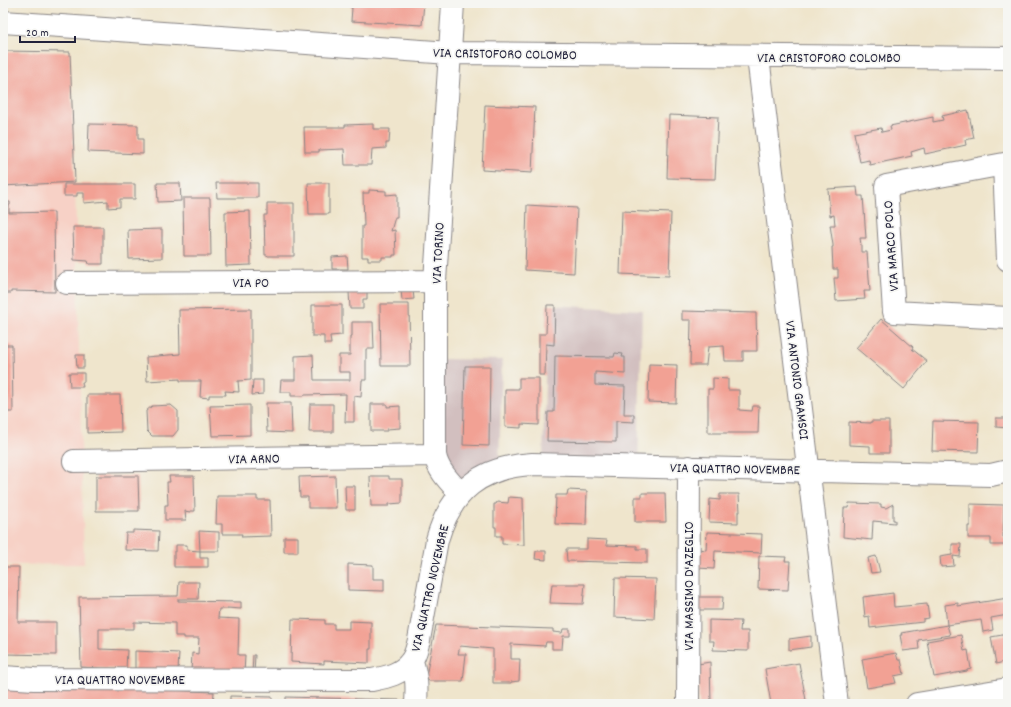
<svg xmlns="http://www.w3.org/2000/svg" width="1011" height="707" font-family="Dekko,sans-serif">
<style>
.built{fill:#f7d1c6}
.industrial{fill:#d2bfbf}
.building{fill:#f2a194}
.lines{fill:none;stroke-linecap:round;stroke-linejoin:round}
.minor-casing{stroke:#888484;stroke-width:24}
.minor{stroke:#fff;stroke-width:22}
.labels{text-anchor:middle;stroke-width:3.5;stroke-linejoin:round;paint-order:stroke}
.street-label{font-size:14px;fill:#22223b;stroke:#f6f6f2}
</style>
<rect width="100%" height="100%" fill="#f6f6f2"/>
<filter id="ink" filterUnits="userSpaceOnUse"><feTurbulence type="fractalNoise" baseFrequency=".025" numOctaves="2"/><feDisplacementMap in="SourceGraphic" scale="8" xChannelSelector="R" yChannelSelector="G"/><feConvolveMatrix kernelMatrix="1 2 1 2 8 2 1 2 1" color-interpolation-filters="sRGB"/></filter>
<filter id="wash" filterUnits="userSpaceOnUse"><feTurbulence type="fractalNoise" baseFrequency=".012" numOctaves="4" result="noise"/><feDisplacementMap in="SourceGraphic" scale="16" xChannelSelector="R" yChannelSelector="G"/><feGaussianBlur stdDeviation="0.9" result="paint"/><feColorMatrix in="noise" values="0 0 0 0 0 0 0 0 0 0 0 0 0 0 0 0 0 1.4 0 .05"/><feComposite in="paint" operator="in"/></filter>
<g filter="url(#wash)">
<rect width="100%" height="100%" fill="#efe5cc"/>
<path class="built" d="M75,182L84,564L3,565V186Z"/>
<path class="industrial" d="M547,305L642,310L638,464L543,462Z
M439,359L502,360L499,467L461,490L444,470Z"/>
<g id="blocks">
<path class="building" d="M351,3H424L422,25L351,21L352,8H351Z
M3,51L70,52L75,182L3,186Z
M485,105L535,107L532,173L482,170Z
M968,110L974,138L965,140L966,145L925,154L924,148L911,152L912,156L870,165L869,160L860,162L854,133L881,128L882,132L891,130L890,126L933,117V122L943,120L942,116Z
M669,115L718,117L715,179L667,178Z
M89,124L138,125V139H143V154L88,152Z
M373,124V129H390L389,143H386V148L372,149L371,165H345L344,149L319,150V152H305L304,127H345V125Z
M157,183H180L181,201L158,202Z
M216,183H258V198H217Z
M308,183H329V214H309Z
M64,184H135V199H120V207L108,208V201L84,203V193H77V196H64Z
M857,187L858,196H863L866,238H860L861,245V252H867L870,291H864L865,299L836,301L834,278H838V269H833L832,247H833V245L830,225H835L834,215L830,216L828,189Z
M369,190L386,191V195L397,194V217H395L391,231L395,230L396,255H393V257H382V260H368V257H362V226H364L363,193H369Z
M183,198H210L211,256H184Z
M3,202H10V205H9V213L54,212L55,292L11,291V293H3Z
M267,203H294V256H268L267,255H265L264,215H267Z
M527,205L577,208L574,273L525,270Z
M250,211L251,265L226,266L225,212Z
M622,211L671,213L669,276L620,274Z
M73,227H103V264H89L88,261L74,260Z
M162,229V258L129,259L128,230Z
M347,256L348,269H332V257Z
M401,290H413L414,299L402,300Z
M367,291V299H363V309H350L349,292Z
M380,304H409L410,366H381Z
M312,305H342V335L330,336L331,344H324V336H312Z
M547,305H555L554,345L546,344L545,375H539V334H546Z
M251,309V380L238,381L239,392L225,391L226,395H209V398L200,397L201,381H180V379L147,381L146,357L180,354L179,310Z
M682,311L756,313L757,351H743V361H725L724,346L708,347L706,365H690L691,320H682Z
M881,319L913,347L912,349L927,361L904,389L856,348Z
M352,322H373L374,349H366V380H362L361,397L354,396V422H345L346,394L304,395V396H291V392H280L281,380H295V356L313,355L314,380H350V372H339V355H350V336H352Z
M3,345H12L13,412H3Z
M615,353L623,354L622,357H625V374L595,372V385L625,386L624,414H634V422L616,421V442L547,441L548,412H554L555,356L614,357Z
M76,355H84V368H77Z
M649,364L677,365L676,403L648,402Z
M465,366H490L489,446L463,445Z
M69,373H84V382H82L83,387H70Z
M519,378H539V425L521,424V428L505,427V389H519Z
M713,378L728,379V390H739V410L752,411L753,406H759L758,433H708V389H713Z
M253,380H263V394L252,395Z
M87,395H120L121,432L87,433Z
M266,403H291L292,433L267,432Z
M310,404H333V432H309Z
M371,404H387V407L400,406V428L387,429V431H371Z
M171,405L178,411V430L173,436H152L147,431L146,411L152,406Z
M250,405V435L212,436L210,406Z
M3,413H4L5,433H3Z
M996,418H1008V428L996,427Z
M871,421H889V453H870V446L849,445V422L871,423Z
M933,421L979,422L978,452L932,451Z
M96,476H138L139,511H96Z
M169,476H194L195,511H190V512L185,511L186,520H165V505H168L167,482H170Z
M335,476L336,508H308V497H300L299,477Z
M370,476H389V479H402V503L389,504V506H371Z
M345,486H355V510H346Z
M568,490L587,491L586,525L555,524L556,495H567Z
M642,493H665L666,522H635V497H642Z
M720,494H739L740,512H738V523L709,522L710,499L720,500Z
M217,496H257V500H270L271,536L241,537L242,534H222V524H216Z
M509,497L523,498L524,545L502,544V536H496V527H494V504H496L497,502L508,503Z
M849,503L881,504V507L886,508L893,504V520H895V523L873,521L872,540L843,537L844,508H848Z
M970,504L1004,505L1003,537H1007L1008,545H991V538H968V526H970Z
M133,530L159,531L158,551L125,550L126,533H133Z
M199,531L219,532V551H200Z
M707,532L762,534L761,553L715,551L714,569L698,568L699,549L706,550Z
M284,537H298V552H284Z
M587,539L607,540L606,545L637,546V549H647V563L567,561L566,549H587Z
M952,544H961L960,557L953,556L954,566L941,567L940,557L952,555Z
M176,545H187V550L200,551V558H208V567H174V551H176Z
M536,551H546V560L535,559Z
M759,556L786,557L785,561H790L788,590L758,589Z
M876,556L880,572L871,573L868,558Z
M348,564L373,565V579H384V591L348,590Z
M3,567H19L18,622H56V655L3,654Z
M615,578L656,579L654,619L614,617Z
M179,582H199L198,599H178V601L241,602V609L227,608V609H219L218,618L239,619L238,655H245L244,674L191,672L192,653L198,654L199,638H184V636H175V623L134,622V629H99V649L127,650L126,670L110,669L81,667L79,597L178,596Z
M552,584H585L583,604L550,603Z
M893,593L894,607L927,604L929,618L923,619V622L870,628L869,616L865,617L863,597Z
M698,597H723L722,610H698Z
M1008,598V615L991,618L993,630L983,632L981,620L947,625L945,605L958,603V606Z
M292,619L325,620V624H334V629H349V621L371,622V649H369V663L324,661V664L291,662Z
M709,620L741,621L740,631H748V651L713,650L714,641H709Z
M436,625L553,629V632L562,633L563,629H570V636H563L562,649H552V642H546L545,646L511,644V659H520L519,681L511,682V683H493V649L460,646L458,654H466L463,681H429L426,676Z
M947,625L950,635L918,640L919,649L903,651L900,635H902L901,633Z
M1008,634V661L996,664L991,637Z
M961,635L964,651L968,650L971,669L967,670V671L934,677L927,641Z
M811,636V647L789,650V639Z
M135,651L179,653L178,671H135Z
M896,653L898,660H901L904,674L894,676L896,683L867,688L862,659Z
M253,655H255L254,674H252Z
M710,662L711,704H699L698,664Z
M799,663L806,700L783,704H771L765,669Z
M3,683L214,692L213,704H3Z
M230,696L272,697V704H230Z
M286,697L399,700V704H286Z
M425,701L445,702V704H422Z"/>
</g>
</g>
<g filter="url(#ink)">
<use href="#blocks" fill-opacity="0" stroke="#888484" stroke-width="1"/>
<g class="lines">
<defs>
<path id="minor" d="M453,3L449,68L435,281V455C438,471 450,482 461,494
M3,22L450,53L1008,58
M758,57L837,704
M1008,260L1004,164L886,186L894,312L1008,318
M67,283L435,281
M74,461L435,455
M412,661C417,678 417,687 416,704
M3,677L34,679L372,680C387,677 402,674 411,661C416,655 417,647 419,640L437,540C451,491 481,467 532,464L991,475L1008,471
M688,704L689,467
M917,704L1008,689"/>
</defs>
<use href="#minor" class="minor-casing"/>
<use href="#minor" class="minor"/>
</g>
</g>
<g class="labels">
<g class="street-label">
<text transform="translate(505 53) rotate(1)" y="5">VIA CRISTOFORO COLOMBO</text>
<text x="829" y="62">VIA CRISTOFORO COLOMBO</text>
<text transform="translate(890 246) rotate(-94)" y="5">VIA MARCO POLO</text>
<text transform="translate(437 253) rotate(-87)" y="5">VIA TORINO</text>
<text x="251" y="287">VIA PO</text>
<text transform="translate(798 380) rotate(83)" y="5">VIA ANTONIO GRAMSCI</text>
<text transform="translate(254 458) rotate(-1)" y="5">VIA ARNO</text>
<text transform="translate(735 468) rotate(1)" y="5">VIA QUATTRO NOVEMBRE</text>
<text transform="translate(688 586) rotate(-90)" y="5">VIA MASSIMO D'AZEGLIO</text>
<text transform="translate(429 588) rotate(-77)" y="5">VIA QUATTRO NOVEMBRE</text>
<text x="120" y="684">VIA QUATTRO NOVEMBRE</text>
</g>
</g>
<rect width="1011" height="707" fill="none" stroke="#f6f6f2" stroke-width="16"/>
<path d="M20 36v6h55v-6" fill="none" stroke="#22223b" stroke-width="2"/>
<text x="26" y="36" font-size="12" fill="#22223b" stroke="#f6f6f2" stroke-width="3" paint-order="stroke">20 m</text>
</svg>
